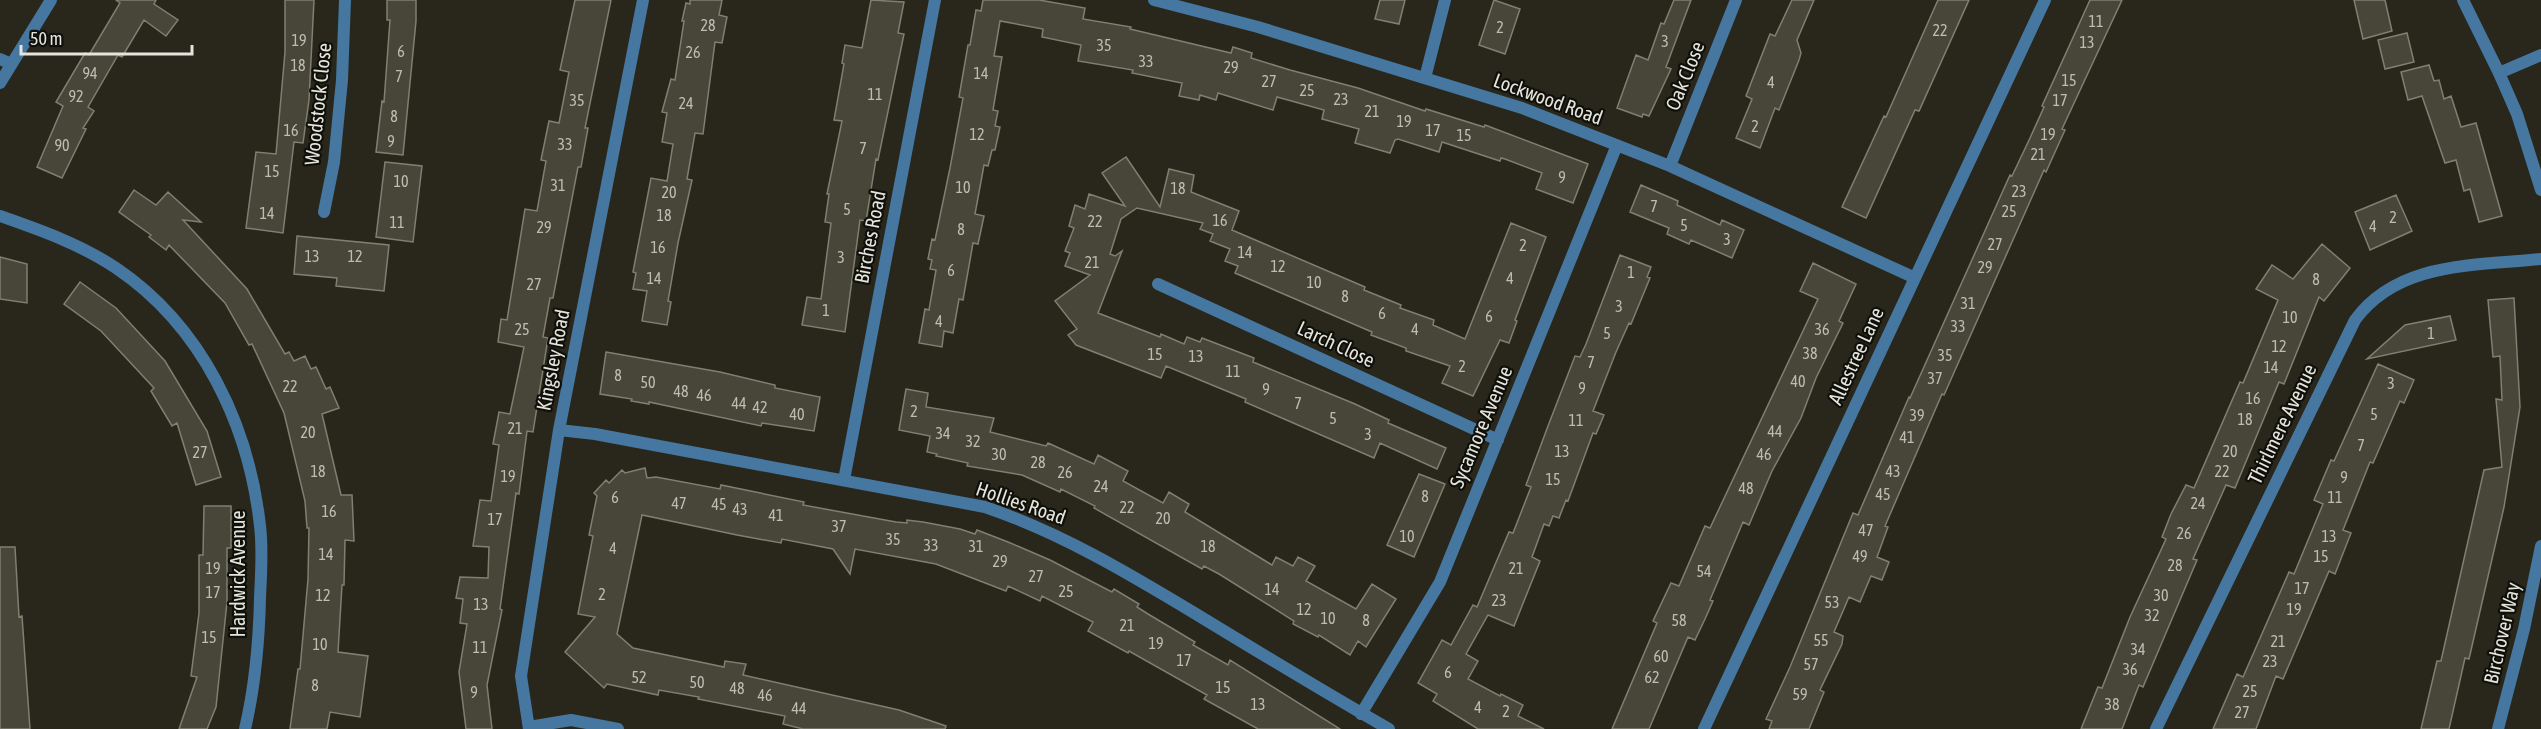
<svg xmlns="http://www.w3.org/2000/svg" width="2541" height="729" font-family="'Asap Condensed',sans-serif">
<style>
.building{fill:#474639;stroke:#807f70;stroke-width:1.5}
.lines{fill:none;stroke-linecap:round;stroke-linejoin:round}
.minor{stroke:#4577a0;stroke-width:12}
.tertiary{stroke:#4577a0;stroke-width:12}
.labels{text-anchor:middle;stroke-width:4.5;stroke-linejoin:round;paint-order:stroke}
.number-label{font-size:16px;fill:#bebdb4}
.street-label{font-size:20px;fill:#e6e5dd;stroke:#10100b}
</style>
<rect width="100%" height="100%" fill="#29271b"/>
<path class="building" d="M116,0H156L154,4L178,20L166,36L144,20L122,57L118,55L88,107L94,111L83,128L86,129L62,178L37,167L63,106L56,102L85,53L89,55L120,3Z
M285,0H314L309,100L303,143L294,142L283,233L246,228L256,152L276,154L285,52Z
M387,0H416V21L403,155L376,152L382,101L384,102L390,20H387Z
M575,0H611L585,128H588L581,167H578L553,298H550L543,337L548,338L533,432L527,431L519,494L516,493L500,609L502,610L487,685L492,729H466L459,672L467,624L460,623L463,599L456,598L460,577L488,578L489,547L473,546L480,500L491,501L499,445L493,444L499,412L510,414L524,347L498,342L501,319L507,320L525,209L537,211L546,161L541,160L549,121L559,123L569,72L560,70Z
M690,0H722L719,15L727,17L722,43L715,42L703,134L695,133L687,179L692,180L678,243L668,301L671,302L667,325L642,321L647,291L633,289L636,273L633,272L651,178L667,181L673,144L662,142L667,113L662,112L671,79L675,80L684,21H682L686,3L690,4Z
M871,0L904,2L898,33L904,34L878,160L876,159L866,221L860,220L845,332L802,325L807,297L821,299L831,223L825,222L829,194H827L842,121L834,120L844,64L842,63L845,45L862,48Z
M983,0H1039L1085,8L1083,19L1131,27L1130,29L1231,53L1233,47L1252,53L1251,58L1290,70L1358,88L1425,111L1426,109L1484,127L1485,125L1588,164L1573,203L1536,189L1542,173L1505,159L1501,158L1500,161L1442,142L1439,152L1398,139L1395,140L1390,153L1355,143L1359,129L1322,119L1324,110L1277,97L1273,110L1218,93L1216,100L1200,95L1199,100L1179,96L1182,83L1132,73L1133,70L1078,61L1081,45L1042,37L1043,29L1000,21L994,56L1002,57L993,110L998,111L995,126L1000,127L995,150H992L988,166L984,165L975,214L984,216L978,244L973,243L963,300L959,299L953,333L944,331L942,347L919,343L925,309L929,310L936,270L930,269L932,260L928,259L932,239L935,240L950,168L963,98L959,97L968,45H970L976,10L981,11Z
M1380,0H1405L1399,24L1375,19Z
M1494,0L1520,9L1505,54L1479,45Z
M1674,0H1691L1666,67L1671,69L1649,116L1643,114L1642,117L1617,108L1636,55L1648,60L1661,23L1664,24Z
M1792,0H1814L1797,40L1801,53L1799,60L1779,110L1775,108L1760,148L1736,138L1752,99L1746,96L1770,34L1775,36Z
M1938,0H1969L1919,111L1915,110L1866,218L1842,207L1884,116L1886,117Z
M2090,0H2122L2062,129L2065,130L2046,172L2044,170L1944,395L1942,394L1885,526L1888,527L1877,557L1889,562L1882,580L1871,576L1860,602L1849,597L1834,632L1843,636L1842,644L1820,690L1824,692L1809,729H1769L1772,721L1766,719L1790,667L1853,513L1858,515L1909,397L1910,398L2010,175L2012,176L2030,138L2044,107L2042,106Z
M2354,0H2385L2392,31L2363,39Z
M2407,33L2414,62L2385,69L2378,40Z
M2429,65L2434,81L2439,80L2444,99L2451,96L2461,127L2476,123L2502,216L2479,222L2470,189L2464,191L2456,160L2445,163L2422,96L2408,100L2401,72Z
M1126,157L1160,207L1169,169L1194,175L1191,192L1239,211L1232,230L1365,287L1364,290L1401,305L1400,308L1434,320L1433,325L1465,339L1511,223L1546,237L1515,320L1517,321L1509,343L1500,340L1473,396L1442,383L1450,366L1406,351V348L1371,335L1372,332L1235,273L1238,266L1225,261L1230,249L1210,241L1213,234L1200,229L1203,223L1137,208L1121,219L1110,254L1115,256L1122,251L1098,313L1160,337L1161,334L1184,344L1187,337L1200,342L1202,338L1254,358L1253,362L1355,404L1389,420L1388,423L1446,448L1437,469L1380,443L1374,458L1245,402L1246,399L1166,366L1161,378L1076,345L1068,335L1077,329L1055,301L1090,275L1065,266L1070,253L1065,251L1074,228L1069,226L1075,205L1085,209L1089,194L1125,206L1102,173Z
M385,162L422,166L413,242L376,237Z
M1641,185L1678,201L1677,205L1720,225L1722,220L1744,230L1732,258L1691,240L1689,244L1667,234L1669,228L1630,212Z
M134,190L156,205L168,192L201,222L183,220L247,289L285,354L289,352L294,361L305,356L311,369L316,367L326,389L330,387L339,408L322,414L341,495H352L354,541L345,540L344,585H342L338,652L368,656L360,717L330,712L327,729H290L298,669H300L308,579L309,528H307L305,501L284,413L252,344L249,345L225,303L169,245L166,250L149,237L151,235L119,212Z
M2396,195L2412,231L2370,250L2355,212Z
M297,236L389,245L384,291L336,286L337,278L294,274Z
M2322,244L2350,268L2324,301L2319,297L2284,384L2279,382L2235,488L2226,485L2193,559L2197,560L2143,687L2139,685L2122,729H2081L2098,687L2102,688L2130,617L2166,539L2162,537L2171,514L2186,485L2194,488L2240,382L2243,383L2278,300L2256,289L2272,265L2293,279Z
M1620,255L1651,267L1647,277L1650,278L1631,324L1629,323L1616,352L1593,411L1604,415L1596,434L1593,433L1568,501L1566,500L1559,518L1553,516L1549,526L1544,524L1532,557L1540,561L1514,626L1488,615L1466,654L1478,661L1468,679L1500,696L1501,694L1523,705L1518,716L1544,729H1478L1433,701L1437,694L1418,683L1442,640L1451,645L1473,605L1477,607L1509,532L1513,533L1531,487L1526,485L1548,426L1575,356L1580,357L1586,344Z
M0,257L27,264V303L0,299Z
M1813,263L1856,284L1839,321L1843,323L1816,378L1801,418L1772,471L1749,525L1743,522L1710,600L1713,601L1705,619L1695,640L1688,637L1649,729H1612L1657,623L1653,621L1671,583L1679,586L1705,526L1710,528L1818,299L1800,291Z
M80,282L116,308L165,361L207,431L221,477L196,485L177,423L172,426L151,391L154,388L101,331L64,304Z
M2514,298L2520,407L2504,507L2469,659L2465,658L2449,729H2421L2437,661H2441L2484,470L2502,467L2496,399L2502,400L2500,356L2493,357L2488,300Z
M2450,316L2456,340L2367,359L2405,325Z
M606,352L720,372L775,385V388L820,397L814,431L762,423L761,426L649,402V404L631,401L632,399L600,394Z
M2378,364L2414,380L2404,403L2400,401L2373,463L2370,462L2343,530L2351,533L2335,574L2329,571L2283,679L2276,676L2256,729H2213L2237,674L2243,677L2289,572L2294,574L2323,504L2314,500L2331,460L2334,461Z
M906,389L928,393L926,407L994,418L990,432L1046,446L1048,443L1094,464L1098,455L1128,471L1123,481L1163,503L1169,492L1189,504L1185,512L1272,565L1276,557L1293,566L1298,557L1315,566L1306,581L1356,609L1372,584L1396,599L1366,647L1358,641L1350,655L1319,635L1318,637L1293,624L1294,621L1219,574L1204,566L1202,569L1094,508L1095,506L1061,489L1060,492L1022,475L967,466L968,463L936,456L937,454L927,452L930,436L899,430Z
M645,468L647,478L656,477L720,489L721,485L804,502L803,505L896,522L907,523V520L923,522L960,529L975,534L977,530L1008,542L1050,560L1112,592L1114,589L1139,604L1137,607L1148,614L1195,642L1193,645L1228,665L1230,660L1340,729H1258L1204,699L1207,695L1129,651L1128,653L1088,631L1093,622L1042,596L1040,601L1008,586L1006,591L936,564L855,549L850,574L833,549L782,539L781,543L737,535L642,515L617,634L633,648L724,667L725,661L746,664L743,675L899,710L946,726L945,729H803L783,724L785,716L698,699L699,697L659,690L658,695L607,684L604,688L565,652L595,617L578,614L593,536L589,535L597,496L594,493L606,480L609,483L622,470L625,473Z
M1419,474L1445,484L1414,557L1387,545Z
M204,506H231V548H227V602L216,707L207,729H179L197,677L191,676L199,613V555H203Z
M0,547H15L19,617L22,616L30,729H0Z"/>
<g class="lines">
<path class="minor" d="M1154,0L1258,27L1522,108L1670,166L1913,277
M0,59L11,64
M2499,73L2541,55
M1425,78L1445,0
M1670,166L1736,0
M324,212L334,162L342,80L345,0
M0,216C40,230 80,244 116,268C202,326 249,425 260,526C263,549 261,574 260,598C259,643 255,686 245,729
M1158,284L1498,440
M559,430L595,434L985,507C1061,533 1128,573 1196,614C1260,653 1324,692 1389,729
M844,480L935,0
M1361,714L1440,582L1617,145
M529,727L571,720L618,729
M529,729L521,676L531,611L559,430L643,0
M2156,729L2355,320C2398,261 2475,266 2541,259"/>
<path class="tertiary" d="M2463,0L2499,73L2517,114L2541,190
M0,83L51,0
M1704,729L2045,0
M2498,729L2524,629L2541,546"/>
</g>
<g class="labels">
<g class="number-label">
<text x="2096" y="27">11</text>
<text x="708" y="31">28</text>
<text x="1500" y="33">2</text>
<text x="1940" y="36">22</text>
<text x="299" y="46">19</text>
<text x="1665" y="47">3</text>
<text x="2087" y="48">13</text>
<text x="1104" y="51">35</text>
<text x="401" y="57">6</text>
<text x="693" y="58">26</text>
<text x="1146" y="67">33</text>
<text x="298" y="71">18</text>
<text x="1231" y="73">29</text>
<text x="90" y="79">94</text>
<text x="981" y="79">14</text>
<text x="399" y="82">7</text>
<text x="2069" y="86">15</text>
<text x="1269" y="87">27</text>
<text x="1771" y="88">4</text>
<text x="1307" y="96">25</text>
<text x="875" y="100">11</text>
<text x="76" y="102">92</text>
<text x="1341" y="105">23</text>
<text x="577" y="106">35</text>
<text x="2060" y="106">17</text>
<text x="686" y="109">24</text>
<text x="1372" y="117">21</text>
<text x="394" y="122">8</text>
<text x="1404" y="127">19</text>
<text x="1755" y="132">2</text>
<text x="291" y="136">16</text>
<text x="1433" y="136">17</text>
<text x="977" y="140">12</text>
<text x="2048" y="140">19</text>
<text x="1464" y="141">15</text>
<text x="391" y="147">9</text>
<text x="565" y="150">33</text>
<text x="62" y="151">90</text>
<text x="863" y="154">7</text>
<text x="2038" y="160">21</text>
<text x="272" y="177">15</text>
<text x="1562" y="183">9</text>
<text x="401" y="187">10</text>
<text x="558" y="191">31</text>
<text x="963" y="193">10</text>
<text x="1178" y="194">18</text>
<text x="2019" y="197">23</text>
<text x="669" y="198">20</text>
<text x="1654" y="212">7</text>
<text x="847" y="215">5</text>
<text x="2009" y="217">25</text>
<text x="267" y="219">14</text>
<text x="664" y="221">18</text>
<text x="2393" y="223">2</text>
<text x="1220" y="226">16</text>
<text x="1095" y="227">22</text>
<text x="397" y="228">11</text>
<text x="1684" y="231">5</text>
<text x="2373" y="232">4</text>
<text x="544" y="233">29</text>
<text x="961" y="235">8</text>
<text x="1727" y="245">3</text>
<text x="1995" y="250">27</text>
<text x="1523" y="251">2</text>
<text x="658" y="253">16</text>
<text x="1245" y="258">14</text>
<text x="312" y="262">13</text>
<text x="355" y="262">12</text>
<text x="841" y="263">3</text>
<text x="1092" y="268">21</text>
<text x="1278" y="272">12</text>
<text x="1985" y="273">29</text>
<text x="951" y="276">6</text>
<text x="1631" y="278">1</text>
<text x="654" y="284">14</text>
<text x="1510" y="284">4</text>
<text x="2316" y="285">8</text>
<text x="1314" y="288">10</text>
<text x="534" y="290">27</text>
<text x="1345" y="302">8</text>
<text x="1968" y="309">31</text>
<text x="1619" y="312">3</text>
<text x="826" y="316">1</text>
<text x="1382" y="319">6</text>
<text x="1489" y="322">6</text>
<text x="2290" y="323">10</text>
<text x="939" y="327">4</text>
<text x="1958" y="332">33</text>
<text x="522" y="335">25</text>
<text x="1415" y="335">4</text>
<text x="1822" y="335">36</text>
<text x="1607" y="339">5</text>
<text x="2431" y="339">1</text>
<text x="2279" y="352">12</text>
<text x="1810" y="359">38</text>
<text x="1155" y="360">15</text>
<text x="1945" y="361">35</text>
<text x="1196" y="362">13</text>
<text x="1591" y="368">7</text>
<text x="1462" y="372">2</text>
<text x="2271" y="373">14</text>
<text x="1233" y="377">11</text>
<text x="618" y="381">8</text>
<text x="1935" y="384">37</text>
<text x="1798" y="387">40</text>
<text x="648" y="388">50</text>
<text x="2391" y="389">3</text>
<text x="290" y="392">22</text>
<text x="1582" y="394">9</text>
<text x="1266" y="395">9</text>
<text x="681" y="397">48</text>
<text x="704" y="401">46</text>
<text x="2253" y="404">16</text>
<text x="739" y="409">44</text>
<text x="1298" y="409">7</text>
<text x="760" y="413">42</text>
<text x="914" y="417">2</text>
<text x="797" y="420">40</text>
<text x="2374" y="420">5</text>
<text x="1917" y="421">39</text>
<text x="1333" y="424">5</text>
<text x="2245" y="425">18</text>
<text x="1576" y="426">11</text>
<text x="515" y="434">21</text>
<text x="1775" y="437">44</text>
<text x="308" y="438">20</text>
<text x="943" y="439">34</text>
<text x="1368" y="440">3</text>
<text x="1907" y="443">41</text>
<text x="973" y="447">32</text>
<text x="2361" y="451">7</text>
<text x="1562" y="457">13</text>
<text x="2230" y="457">20</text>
<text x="200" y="458">27</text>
<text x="999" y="460">30</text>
<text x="1764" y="460">46</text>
<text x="1038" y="468">28</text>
<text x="318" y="477">18</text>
<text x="1893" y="477">43</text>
<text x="2222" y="477">22</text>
<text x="1065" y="478">26</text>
<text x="508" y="482">19</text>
<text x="2344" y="483">9</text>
<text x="1553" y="485">15</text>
<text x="1101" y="492">24</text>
<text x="1746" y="494">48</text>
<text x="1883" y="500">45</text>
<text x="1425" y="502">8</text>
<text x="615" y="503">6</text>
<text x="2335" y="503">11</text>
<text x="679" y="509">47</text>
<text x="2198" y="509">24</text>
<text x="719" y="510">45</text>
<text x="1127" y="513">22</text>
<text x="740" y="515">43</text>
<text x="329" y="517">16</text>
<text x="776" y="521">41</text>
<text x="1163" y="524">20</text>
<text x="495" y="525">17</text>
<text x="839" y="532">37</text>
<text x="1866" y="536">47</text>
<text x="2184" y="539">26</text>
<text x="1407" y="542">10</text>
<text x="2329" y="542">13</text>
<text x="893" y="545">35</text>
<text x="931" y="551">33</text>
<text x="976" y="552">31</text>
<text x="1208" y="552">18</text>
<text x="613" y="554">4</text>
<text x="326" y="560">14</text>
<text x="1860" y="562">49</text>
<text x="2321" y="562">15</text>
<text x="1000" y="567">29</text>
<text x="2175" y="571">28</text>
<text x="213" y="574">19</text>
<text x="1516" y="574">21</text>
<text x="1704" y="577">54</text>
<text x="1036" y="582">27</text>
<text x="2302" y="594">17</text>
<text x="1272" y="595">14</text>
<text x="1066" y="597">25</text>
<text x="213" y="598">17</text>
<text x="602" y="600">2</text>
<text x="323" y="601">12</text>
<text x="2161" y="601">30</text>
<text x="1499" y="606">23</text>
<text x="1832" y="608">53</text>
<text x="481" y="610">13</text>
<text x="1304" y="615">12</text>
<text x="2294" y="615">19</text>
<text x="2152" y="621">32</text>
<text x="1328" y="624">10</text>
<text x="1366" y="626">8</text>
<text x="1679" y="626">58</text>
<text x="1127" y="631">21</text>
<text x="209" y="643">15</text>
<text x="1821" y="646">55</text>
<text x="2278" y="647">21</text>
<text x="1156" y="649">19</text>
<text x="320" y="650">10</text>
<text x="480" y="653">11</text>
<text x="2138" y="655">34</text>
<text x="1661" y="662">60</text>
<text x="1184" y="666">17</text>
<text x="2270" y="667">23</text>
<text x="1811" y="670">57</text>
<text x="2130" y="675">36</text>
<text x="1448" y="678">6</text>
<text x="639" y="683">52</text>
<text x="1652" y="683">62</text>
<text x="697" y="688">50</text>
<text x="315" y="691">8</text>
<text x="1223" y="693">15</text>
<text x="737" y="694">48</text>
<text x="2250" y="697">25</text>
<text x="474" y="698">9</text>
<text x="1800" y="700">59</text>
<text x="765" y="701">46</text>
<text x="1258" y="710">13</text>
<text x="2112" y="710">38</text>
<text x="1478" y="713">4</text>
<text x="799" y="714">44</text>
<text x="1506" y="717">2</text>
<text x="2242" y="718">27</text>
</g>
<g class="street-label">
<text transform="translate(1685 76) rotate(-68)" y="7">Oak Close</text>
<text transform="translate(1548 99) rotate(20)" y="7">Lockwood Road</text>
<text transform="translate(318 104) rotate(-84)" y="7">Woodstock Close</text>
<text transform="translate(870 237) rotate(-79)" y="7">Birches Road</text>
<text transform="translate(1336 344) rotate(25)" y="7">Larch Close</text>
<text transform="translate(1856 356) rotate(-65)" y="7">Allestree Lane</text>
<text transform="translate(553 360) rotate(-79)" y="7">Kingsley Road</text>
<text transform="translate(2282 424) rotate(-64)" y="7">Thirlmere Avenue</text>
<text transform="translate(1481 427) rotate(-67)" y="7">Sycamore Avenue</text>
<text transform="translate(1021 503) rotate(19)" y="7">Hollies Road</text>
<text transform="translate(238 574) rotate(-90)" y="7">Hardwick Avenue</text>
<text transform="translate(2502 633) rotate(-77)" y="7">Birchover Way</text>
</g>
</g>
<path d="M21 45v9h171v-9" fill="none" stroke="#e6e5dd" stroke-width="3"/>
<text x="30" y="45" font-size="18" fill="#e6e5dd" stroke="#10100b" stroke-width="4.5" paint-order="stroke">50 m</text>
</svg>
